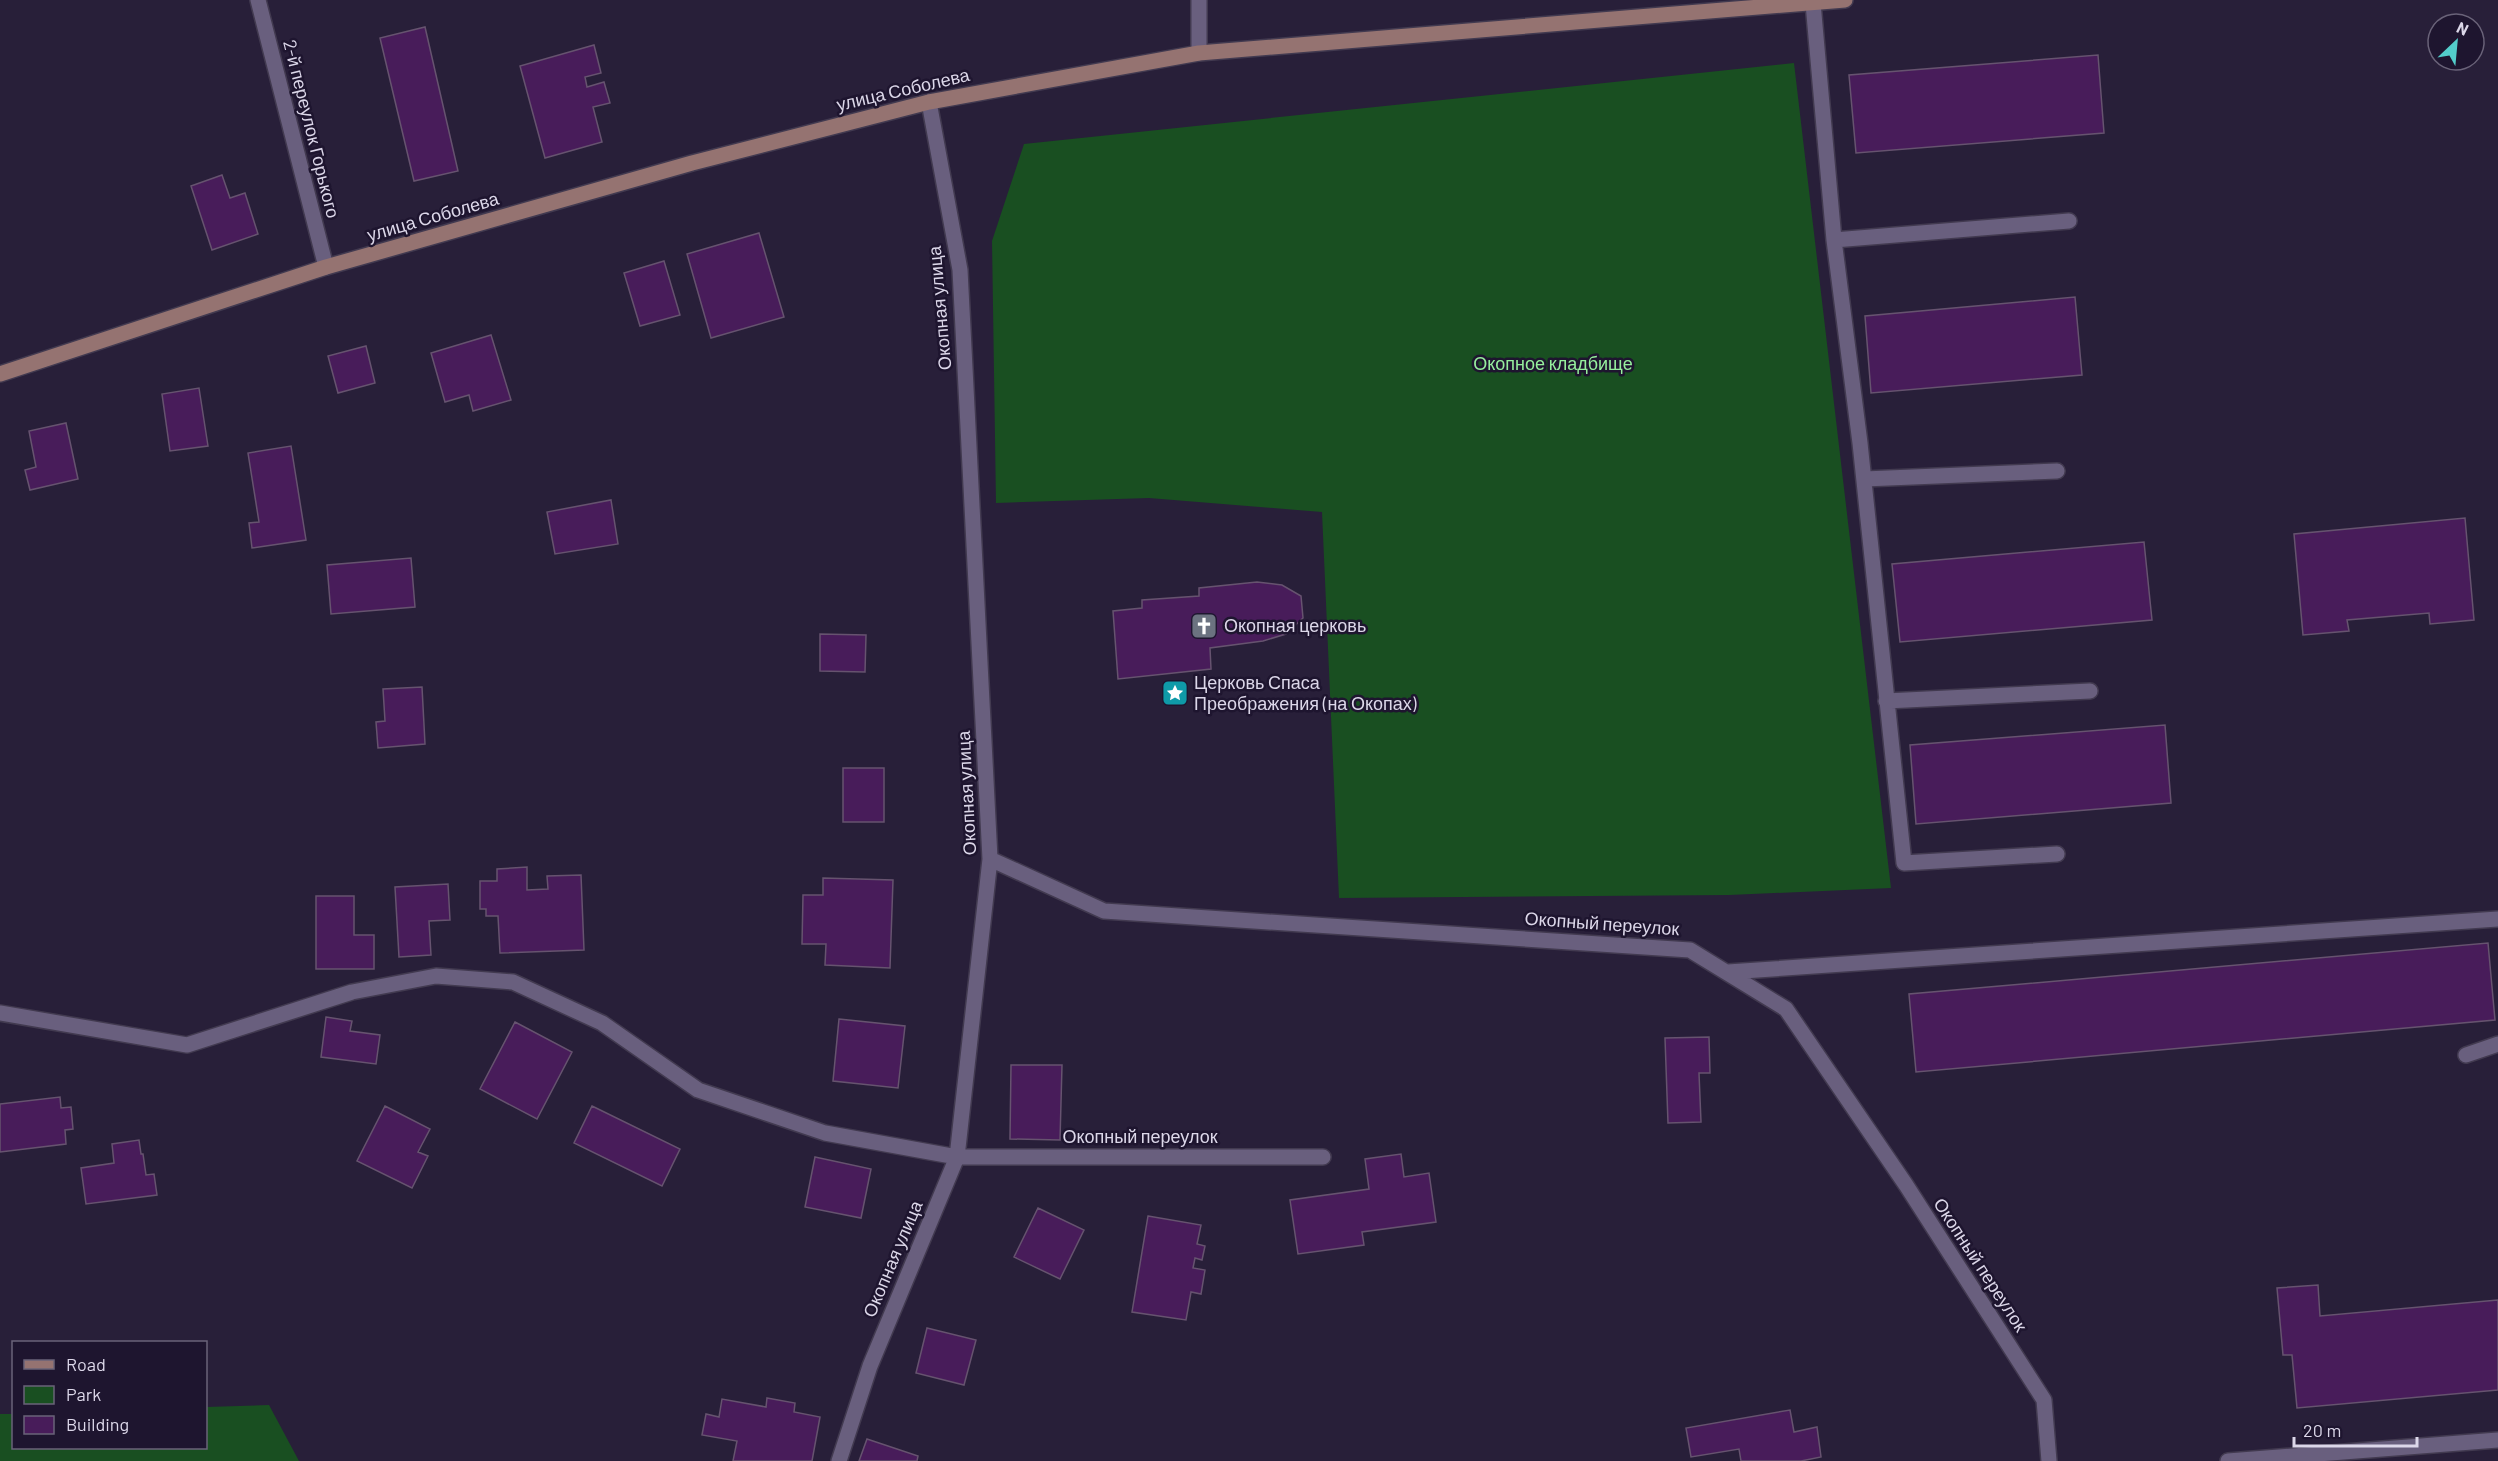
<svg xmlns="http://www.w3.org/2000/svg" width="2498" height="1461" font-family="Barlow,sans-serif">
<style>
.green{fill:#194f21}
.building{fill:#481c5a;stroke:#66536f;stroke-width:1.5}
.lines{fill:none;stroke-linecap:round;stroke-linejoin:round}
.street-casing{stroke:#423a50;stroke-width:18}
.secondary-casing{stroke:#423a50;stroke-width:18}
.street{stroke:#695f7e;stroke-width:15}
.secondary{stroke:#957371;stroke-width:15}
.labels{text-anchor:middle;stroke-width:5;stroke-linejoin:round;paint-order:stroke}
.street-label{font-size:18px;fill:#dcd7e9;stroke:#1e152f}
.park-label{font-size:18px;fill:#96ef9d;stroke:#1e152f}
.poi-label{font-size:18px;fill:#dcd7e9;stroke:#1e152f;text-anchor:start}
</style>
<rect width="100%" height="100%" fill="#281f39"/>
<path class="green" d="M1794,63L1891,888L1729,895L1339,898L1322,512L1149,498L996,503L992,241L1024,144Z
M269,1405L299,1461H0V1414H13L14,1448H206V1407Z"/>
<path class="building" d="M425,27L458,171L414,181L380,38Z
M594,45L601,73L585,77L587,87L604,82L610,103L593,107L602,142L545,158L520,66Z
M2098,55L2104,133L1856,153L1849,75Z
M222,175L230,198L245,193L258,234L212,250L191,186Z
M759,233L784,317L711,338L687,254Z
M664,261L680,315L640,326L624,273Z
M2075,297L2082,375L1871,393L1865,316Z
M491,335L511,400L473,411L469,395L445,402L431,353Z
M366,346L375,383L338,393L328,356Z
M199,388L208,446L170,451L162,394Z
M66,423L78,479L30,490L25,470L36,467L29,431Z
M291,446L306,540L252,548L249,523L259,522L248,453Z
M611,500L618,544L555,554L547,512Z
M2465,518L2474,620L2430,624L2429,613L2347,620L2349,631L2303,635L2294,534Z
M2144,542L2152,620L1900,642L1892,564Z
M411,558L415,607L331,614L327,565Z
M1257,582L1282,585L1301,596L1303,618L1286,634L1263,641L1210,648L1211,669L1118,679L1113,611L1142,608V600L1199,596V588Z
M820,634L866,635L865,672L820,671Z
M422,687L425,744L378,748L376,722L385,721L383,689Z
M2165,725L2171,803L1916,824L1910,745Z
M843,768H884V822H843Z
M527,867V890L548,889L547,876L581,875L584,950L500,953L498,916H486V909H480V881H497V869Z
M823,878L893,880L890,968L825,965L826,944H802L803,895H823Z
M448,884L450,920L429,921L431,955L399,957L395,887Z
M316,896H354V935H374V969H316Z
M2488,943L2495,1020L1916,1072L1909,994Z
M326,1017L352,1021L350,1031L380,1035L376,1064L321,1057Z
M839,1019L905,1026L898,1088L833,1081Z
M515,1022L572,1052L537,1119L480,1089Z
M1709,1037L1710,1073H1699L1701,1122L1668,1123L1665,1038Z
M1011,1065H1062L1060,1140L1010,1139Z
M60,1097L61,1108L71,1107L73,1129L65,1130L66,1144L0,1152V1104Z
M385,1106L430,1129L418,1152L428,1156L412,1188L357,1161Z
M592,1106L680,1149L662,1186L574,1143Z
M139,1140L141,1154H143L146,1175L154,1174L157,1195L86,1204L81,1168L114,1163L112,1144Z
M1401,1154L1404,1177L1429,1173L1436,1222L1362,1232L1364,1245L1298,1254L1290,1200L1369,1189L1365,1159Z
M815,1157L871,1169L861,1218L805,1207Z
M1038,1208L1084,1230L1060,1279L1014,1257Z
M1148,1216L1201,1225L1197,1244L1205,1246L1202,1260L1195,1258L1193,1268L1205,1270L1201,1294L1191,1292L1186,1320L1132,1312Z
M2318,1285L2320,1316L2498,1300V1390L2297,1408L2292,1355H2283L2277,1288Z
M927,1328L976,1340L964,1385L916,1373Z
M767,1398L795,1403L794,1412L820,1417L812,1461H733L737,1441L702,1435L706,1414L719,1417L722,1399L766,1407Z
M1790,1410L1794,1432L1817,1427L1821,1457L1801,1461H1741L1739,1449L1691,1457L1686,1428Z
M867,1439L918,1456L917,1461H859Z"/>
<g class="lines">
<defs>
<path id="street" d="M258,0L326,267
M1813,3L1834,240L1860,443L1904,863L2057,854
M1199,53V0
M1834,240L2069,221
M1864,479L2057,471
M1886,701L2090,691
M990,859L1104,911L1690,950L1786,1009L1906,1185L2044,1400L2049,1461
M1728,972L2498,919
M0,1013L187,1045L352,992L436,976L513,982L602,1023L698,1090L825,1133L957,1157H1323
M2466,1055L2498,1044
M839,1461L870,1366L957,1157L990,859L960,270L929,102
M2228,1461L2498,1440"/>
<path id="secondary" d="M0,374L326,267L692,163L929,102L1199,53L1845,0"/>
</defs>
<use href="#street" class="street-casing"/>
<use href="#secondary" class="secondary-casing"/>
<use href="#street" class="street"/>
<use href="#secondary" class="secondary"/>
</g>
<defs>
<symbol id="church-square" viewBox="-11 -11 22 22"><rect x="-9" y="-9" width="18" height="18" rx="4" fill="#6b7280" stroke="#1e152f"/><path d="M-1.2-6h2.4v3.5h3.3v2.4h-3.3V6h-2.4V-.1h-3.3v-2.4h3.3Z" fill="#fff"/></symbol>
<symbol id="sight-square" viewBox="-11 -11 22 22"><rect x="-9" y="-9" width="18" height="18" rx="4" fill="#0f9aa8" stroke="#1e152f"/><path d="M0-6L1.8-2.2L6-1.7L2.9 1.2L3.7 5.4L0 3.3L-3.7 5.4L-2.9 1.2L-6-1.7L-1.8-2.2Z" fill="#fff"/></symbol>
</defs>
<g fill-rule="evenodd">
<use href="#church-square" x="1189" y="611" width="30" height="30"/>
<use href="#sight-square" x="1160" y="678" width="30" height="30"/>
</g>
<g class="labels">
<g class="street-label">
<text transform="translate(903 90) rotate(-13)" y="6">улица Соболева</text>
<text transform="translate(311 129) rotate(76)" y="6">2-й переулок Горького</text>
<text transform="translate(433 217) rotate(-16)" y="6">улица Соболева</text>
<text transform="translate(940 308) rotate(-95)" y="6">Окопная улица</text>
<text transform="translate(967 793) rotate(-93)" y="6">Окопная улица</text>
<text transform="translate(1602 924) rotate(4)" y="6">Окопный переулок</text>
<text x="1140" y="1143">Окопный переулок</text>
<text transform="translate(893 1259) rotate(-67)" y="6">Окопная улица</text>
<text transform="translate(1980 1265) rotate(57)" y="6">Окопный переулок</text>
</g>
<g class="park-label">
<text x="1553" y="370">Окопное кладбище</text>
</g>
<g class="poi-label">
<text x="1224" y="632">Окопная церковь</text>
<text x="1194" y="689">Церковь Спаса<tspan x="1194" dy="21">Преображения (на Окопах)</tspan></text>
</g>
</g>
<rect x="12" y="1341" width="195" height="108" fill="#1e152f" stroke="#6a6379" stroke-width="1.5"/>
<rect x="24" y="1360" width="30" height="9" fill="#957371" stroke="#6a6379" stroke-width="1.5"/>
<text x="66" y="1371" font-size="18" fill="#dcd7e9">Road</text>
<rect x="24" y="1386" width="30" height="18" fill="#194f21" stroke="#6a6379" stroke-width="1.5"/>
<text x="66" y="1401" font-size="18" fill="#dcd7e9">Park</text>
<rect x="24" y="1416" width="30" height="18" fill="#481c5a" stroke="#6a6379" stroke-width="1.5"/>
<text x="66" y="1431" font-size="18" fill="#dcd7e9">Building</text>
<g transform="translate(2456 42) rotate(26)"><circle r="28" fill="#1e152f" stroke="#6a6379" stroke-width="1.5"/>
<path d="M0-4.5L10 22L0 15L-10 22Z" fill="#53cdcb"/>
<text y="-9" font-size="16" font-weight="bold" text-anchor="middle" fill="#dcd7e9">N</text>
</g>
<path d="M2294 1437v9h123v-9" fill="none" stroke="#dcd7e9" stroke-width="3"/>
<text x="2303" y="1437" font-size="18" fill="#dcd7e9" stroke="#1e152f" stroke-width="4.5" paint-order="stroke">20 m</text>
</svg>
